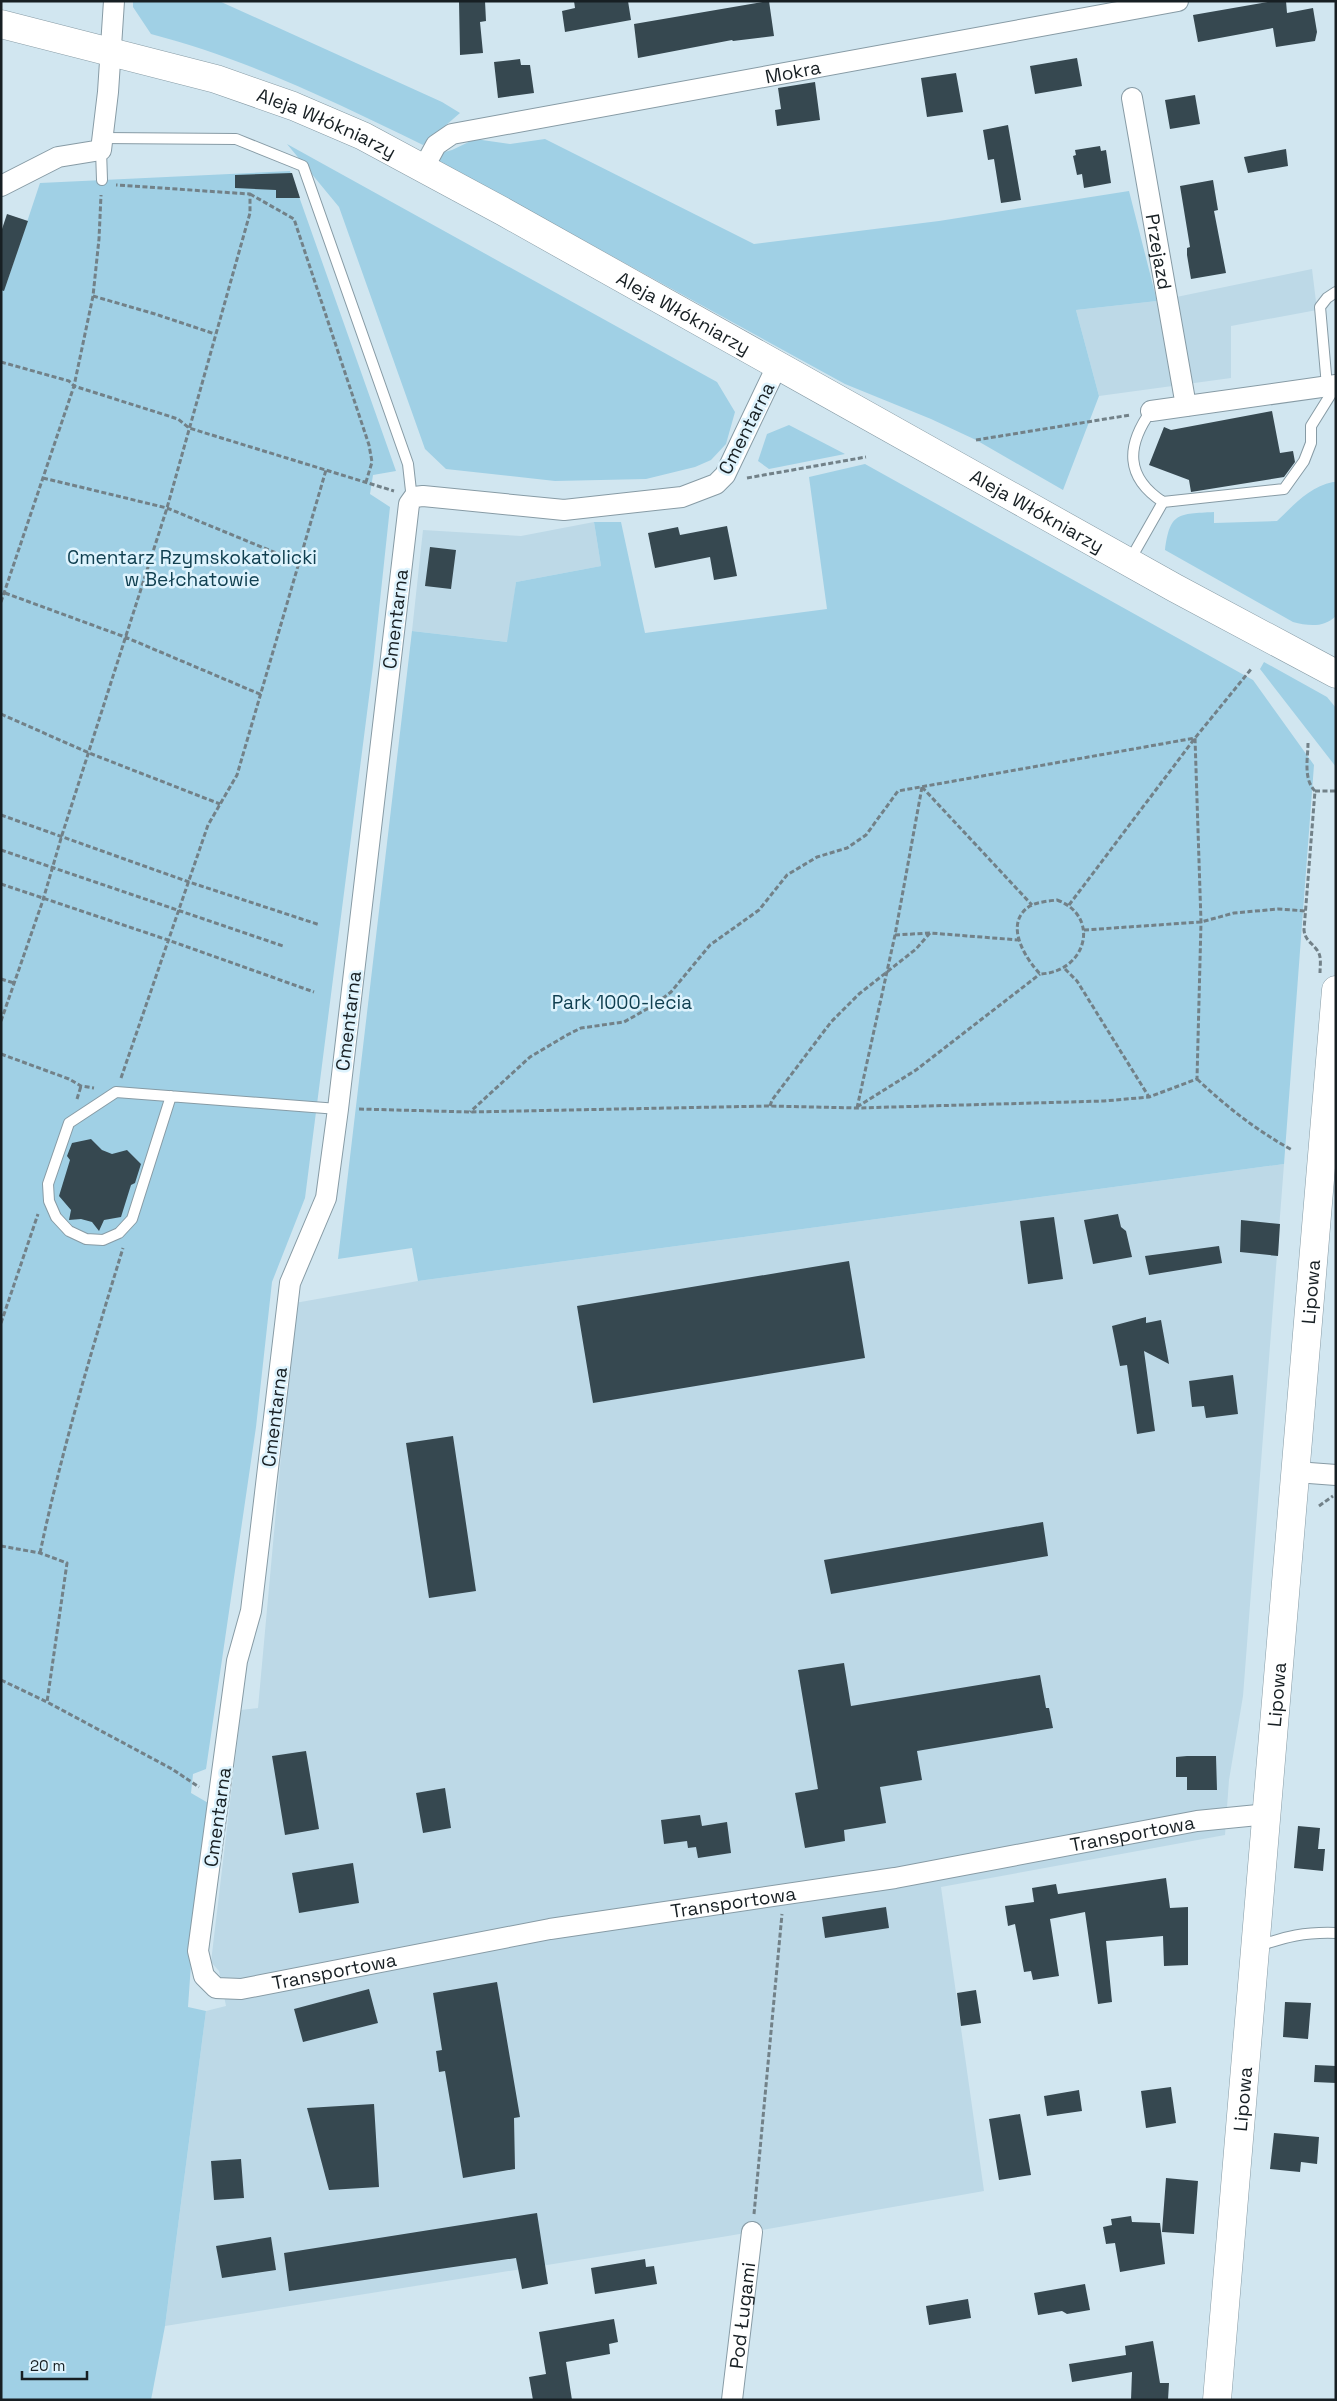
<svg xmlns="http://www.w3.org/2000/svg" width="1337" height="2401" font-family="'Space Grotesk',sans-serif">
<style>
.built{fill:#bdd9e7}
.green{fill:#a0d0e5}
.building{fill:#364850}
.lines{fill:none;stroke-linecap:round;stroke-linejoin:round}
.service-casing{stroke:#879ba5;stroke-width:12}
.minor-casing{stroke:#879ba5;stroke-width:22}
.secondary-casing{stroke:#879ba5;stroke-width:29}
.path{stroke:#728188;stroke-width:3;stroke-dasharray:5 2.5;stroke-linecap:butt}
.service{stroke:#fff;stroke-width:10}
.minor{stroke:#fff;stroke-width:20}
.secondary{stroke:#fff;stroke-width:28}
.labels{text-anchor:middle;stroke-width:5;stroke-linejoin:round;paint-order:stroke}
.street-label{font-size:19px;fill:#171f23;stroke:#def3fd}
.park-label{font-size:19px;fill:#114051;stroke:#def3fd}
</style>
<rect width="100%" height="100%" fill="#d1e6f0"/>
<path class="built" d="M1312,269L1317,310L1231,326V378L1099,396L1076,310L1157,301Z
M594,522L601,566L516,582L508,642L412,631L423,530L521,536Z
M1284,1164L1243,1696L1229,1780L1225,1835L941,1887L984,2191L728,2236L165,2326L206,2011L226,2006L219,1971L211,1962L241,1710L258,1708L295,1303L418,1281Z"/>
<path class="green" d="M133,1H219L442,102L460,113L423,145C335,102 247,59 151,34L133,7Z
M475,139L510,144L545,139L754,244L939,221L1129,191L1157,301L1076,310L1099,396L1063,490L976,440L931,419L845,384L430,156L452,150Z
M287,144L717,382L735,412L726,444L711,460L695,467L646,479L555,481L446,469L425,449L339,207Z
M290,171L396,471L373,475L370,494L390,507L373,666L305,1198L272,1282L256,1427L206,1769L193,1774L191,1793L210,1804L191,1964L188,2007L206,2011L165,2326L151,2400H1V280L7,282L40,183Z
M789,425L845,454L769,469L758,461L767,434Z
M865,464L1253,680L1314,765L1284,1164L418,1281L412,1248L338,1259L412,631L507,642L516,582L601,566L594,522H621L645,633L827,609L809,477Z
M1333,482H1336V616C1324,628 1308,626 1293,622L1165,550C1170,512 1178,514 1214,512V523L1277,521C1295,504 1309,487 1333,482Z
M1264,662L1327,697L1336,708V767L1260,669Z"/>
<path class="building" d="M459,1H485L486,21L480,22L483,53L460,55Z
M574,1H628L631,20L565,32L562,11L575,8Z
M769,1L774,36L733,41L732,40L638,58L634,24Z
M1273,1H1286L1287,13L1313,8L1317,32L1315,41L1276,47L1273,28L1198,42L1193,15Z
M1077,58L1082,86L1035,94L1030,66Z
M520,59L521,65H530L534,93L498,98L494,62Z
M956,73L963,112L927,117L921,78Z
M815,82L820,120L777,126L775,110L781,109L778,88Z
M1195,95L1200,124L1170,129L1165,100Z
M1008,125L1021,200L1001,203L994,159L988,160L983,130Z
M1100,146L1101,151L1106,150L1111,183L1084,188L1082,174L1077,175L1073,156L1076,155L1075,150Z
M1286,149L1288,166L1248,173L1244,157Z
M292,173L300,198H276V190L235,188V175Z
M1213,180L1218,210L1214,211L1226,273L1191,279L1187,255V248L1190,247L1180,186Z
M7,214L28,221L4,291L1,290V232Z
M1272,411L1280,453L1293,451L1295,462L1284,477L1191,492L1189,480L1149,465L1164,427L1171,430Z
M727,526L737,576L714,580L710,557L655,568L648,533L678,527L680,535Z
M430,547L456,550L451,589L425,586Z
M91,1139L102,1150L112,1154L127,1150L141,1164L135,1183L131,1185L121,1217L104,1220L99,1231L92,1222L81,1219L69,1220L71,1210L59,1196L70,1160L67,1156L72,1143Z
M1118,1214L1121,1227L1126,1231L1132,1257L1093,1264L1084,1220Z
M1054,1217L1063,1279L1028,1284L1020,1221Z
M1241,1220L1280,1224L1278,1256L1240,1252Z
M1219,1246L1222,1263L1149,1275L1145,1256Z
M849,1261L865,1358L593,1403L577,1306Z
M1146,1317V1323L1161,1320L1169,1364L1144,1351L1155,1431L1137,1434L1127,1365L1120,1366L1112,1326Z
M1233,1375L1238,1414L1206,1418L1204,1406L1192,1407L1189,1381Z
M453,1436L476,1591L429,1598L406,1443Z
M1043,1522L1048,1556L831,1594L824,1560Z
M844,1663L851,1706L1040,1675L1046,1708H1049L1053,1728L917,1751L922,1780L880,1787L886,1823L844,1830L845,1841L805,1848L795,1793L818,1789L798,1670Z
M306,1751L319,1829L285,1835L272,1756Z
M1187,1756H1216L1217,1790H1187V1777H1176V1757Z
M445,1788L451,1828L423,1833L416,1793Z
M700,1815L702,1826L727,1822L731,1853L698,1858L696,1847L688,1848L687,1841L664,1844L661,1820Z
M1298,1826L1320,1828L1318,1849H1325L1323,1871L1294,1868Z
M353,1863L359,1903L299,1913L292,1873Z
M1166,1878L1170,1908L1188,1907V1965L1164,1966L1163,1936L1106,1941L1112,2002L1098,2004L1085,1912L1050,1919L1059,1976L1033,1980L1031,1971L1024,1972L1015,1924L1008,1926L1005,1906L1034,1902L1032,1888L1056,1884L1058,1894Z
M886,1907L889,1928L825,1938L822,1917Z
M497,1982L520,2117L514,2118L515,2169L463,2178L445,2071L439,2072L436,2051L442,2050L433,1993Z
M369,1989L378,2023L303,2042L294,2009Z
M976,1990L981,2023L961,2026L957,1993Z
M1285,2002L1311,2003L1308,2039L1283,2037Z
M1315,2065L1336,2066V2083L1314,2082Z
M1171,2087L1176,2123L1146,2128L1141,2091Z
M1079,2090L1082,2111L1047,2116L1044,2096Z
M374,2104L379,2187L329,2190L307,2108Z
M1020,2114L1031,2175L999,2180L989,2119Z
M1274,2133L1319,2137L1317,2164L1301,2162L1300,2172L1270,2169Z
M241,2159L244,2198L214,2200L211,2161Z
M1166,2178L1198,2181L1194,2234L1162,2232Z
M537,2213L548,2284L522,2289L516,2258L289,2291L284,2253Z
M1131,2216L1132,2222L1160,2223L1165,2264L1120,2272L1115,2243L1106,2244L1103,2227L1112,2225L1111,2219Z
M271,2237L276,2270L222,2278L216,2246Z
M645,2259L646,2267L654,2266L657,2284L595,2294L591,2268Z
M1085,2284L1090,2310L1067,2314L1062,2311L1038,2315L1034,2293Z
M968,2299L971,2318L929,2325L926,2306Z
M614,2319L618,2342L609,2344L610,2354L566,2362L572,2400H533L529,2377L546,2374L539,2332Z
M1153,2341L1160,2383H1169L1168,2400H1131L1132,2372L1072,2382L1069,2364L1126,2355L1125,2346Z"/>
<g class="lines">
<defs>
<path id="service" d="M102,138L236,139L303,166L408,464L411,491L414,497
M101,150L102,180
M1327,386L1320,307L1327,298L1336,292
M1163,502L1284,489L1304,461L1311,443V426L1336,386
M1130,560L1163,502C1125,477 1126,446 1151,411
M171,1096L132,1219L119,1233L103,1240L86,1239L69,1231L56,1217L49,1201L48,1184L69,1123L116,1092L338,1109
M1257,1947C1285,1936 1306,1932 1336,1933"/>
<g id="minor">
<path id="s1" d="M1132,98L1186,406"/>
<path id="s2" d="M424,167L436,145L452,134L1178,1"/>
<path d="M1,186L58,157L101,150L108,92L114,1"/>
<path id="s3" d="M778,364L725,475L716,484L682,497L564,510L423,496L414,497L409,504L338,1109L326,1198L290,1283L251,1611L237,1661L198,1951L204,1976L216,1988L241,1989L550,1929L895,1878L1197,1821L1268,1814"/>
<path d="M1151,411L1336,385"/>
<path d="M1296,1472L1336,1475"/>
<path id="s4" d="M732,2400L752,2232"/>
</g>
<g id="secondary">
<path id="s5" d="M1,24L216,79L293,106L363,136L504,212L1175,588L1336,674"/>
<path id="s6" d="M1217,2400L1336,990"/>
</g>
</defs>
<use href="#service" class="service-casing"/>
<use href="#minor" class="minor-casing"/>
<use href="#secondary" class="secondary-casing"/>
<path class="path" d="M250,194L294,219L369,445L372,462L366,482
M93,296L155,314L215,334
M1,362L69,381L74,386L178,419L189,428L394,491
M976,440L1130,415
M43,478L167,508L298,562
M747,478L866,457
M5,593L125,637L262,695
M1,602L74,386L93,296L99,239L101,195
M1,714L89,753L220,804
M1308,743C1308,758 1303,779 1315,791L1304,930C1305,940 1311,942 1317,950C1322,956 1320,966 1320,973
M922,787L1032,905
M1315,791H1336
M1,815L189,882L320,925
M1,850L283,946
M1,884L168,940L314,992
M1057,900C1101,916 1087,972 1040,974C1025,958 1003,923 1030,906C1037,902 1049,901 1057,900Z
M1069,905L1195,738L1252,668
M1084,930L1201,922L1234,913L1278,909L1306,911
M895,935L930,933L1019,940
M1065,969L1077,981L1149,1097
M1,979L14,983
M1,1021L43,900L62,835L167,508L250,213V194L116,185
M1,1054L69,1079L81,1086L94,1088
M121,1078L208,825L237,775L326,470
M1197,1079C1228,1108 1256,1130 1292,1150
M77,1099L81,1086
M770,1106L772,1100L831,1022L859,994L916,949L930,933
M857,1107L916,1070L1040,974
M857,1108L895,935L922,787
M359,1109L470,1112L770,1106L857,1108L1104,1101L1149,1097L1197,1079L1201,922L1195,738L898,791L866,835L847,848L817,857L787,875L759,910L710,945L671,992L654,1005L624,1022L581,1028L567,1035L530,1057L470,1112
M1,1323L38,1214
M1319,1506L1333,1496
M1,1546L40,1553L67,1563L47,1702
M40,1553C62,1449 92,1349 123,1248
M1,1680L47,1702L172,1769L199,1787
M754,2214L782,1914"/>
<use href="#service" class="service"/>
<use href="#minor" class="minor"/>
<use href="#secondary" class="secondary"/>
</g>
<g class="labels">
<g class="street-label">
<text dy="7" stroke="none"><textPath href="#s2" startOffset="391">Mokra</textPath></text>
<text dy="7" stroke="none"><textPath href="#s5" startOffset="341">Aleja Włókniarzy</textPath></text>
<text dy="7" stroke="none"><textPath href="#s1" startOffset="156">Przejazd</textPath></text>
<text dy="7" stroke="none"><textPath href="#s5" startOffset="746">Aleja Włókniarzy</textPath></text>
<text transform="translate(746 428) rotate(-63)" y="7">Cmentarna</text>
<text dy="7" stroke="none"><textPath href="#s5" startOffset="1151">Aleja Włókniarzy</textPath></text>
<text transform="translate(395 619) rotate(-83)" y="7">Cmentarna</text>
<text transform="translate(348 1021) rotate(-83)" y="7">Cmentarna</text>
<text dy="7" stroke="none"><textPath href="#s6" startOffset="1112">Lipowa</textPath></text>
<text transform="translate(274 1417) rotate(-83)" y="7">Cmentarna</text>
<text dy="7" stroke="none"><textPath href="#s6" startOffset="708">Lipowa</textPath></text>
<text transform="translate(217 1817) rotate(-82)" y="7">Cmentarna</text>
<text dy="7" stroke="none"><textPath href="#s3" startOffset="2889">Transportowa</textPath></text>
<text dy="7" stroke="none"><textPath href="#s3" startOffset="2484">Transportowa</textPath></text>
<text dy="7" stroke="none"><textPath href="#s3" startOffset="2079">Transportowa</textPath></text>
<text dy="7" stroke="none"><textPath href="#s6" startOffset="302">Lipowa</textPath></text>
<text dy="7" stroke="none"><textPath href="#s4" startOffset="85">Pod Ługami</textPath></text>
</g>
<g class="park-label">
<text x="192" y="564">Cmentarz Rzymskokatolicki<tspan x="192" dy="22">w Bełchatowie</tspan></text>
<text x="622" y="1009">Park 1000-lecia</text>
</g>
</g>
<rect width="1337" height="2401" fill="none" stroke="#171f23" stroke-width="5"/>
<path d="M22 2371v8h65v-8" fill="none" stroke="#171f23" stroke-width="2.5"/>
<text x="30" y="2371" font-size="15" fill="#171f23" stroke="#def3fd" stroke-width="4" paint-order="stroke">20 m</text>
</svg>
